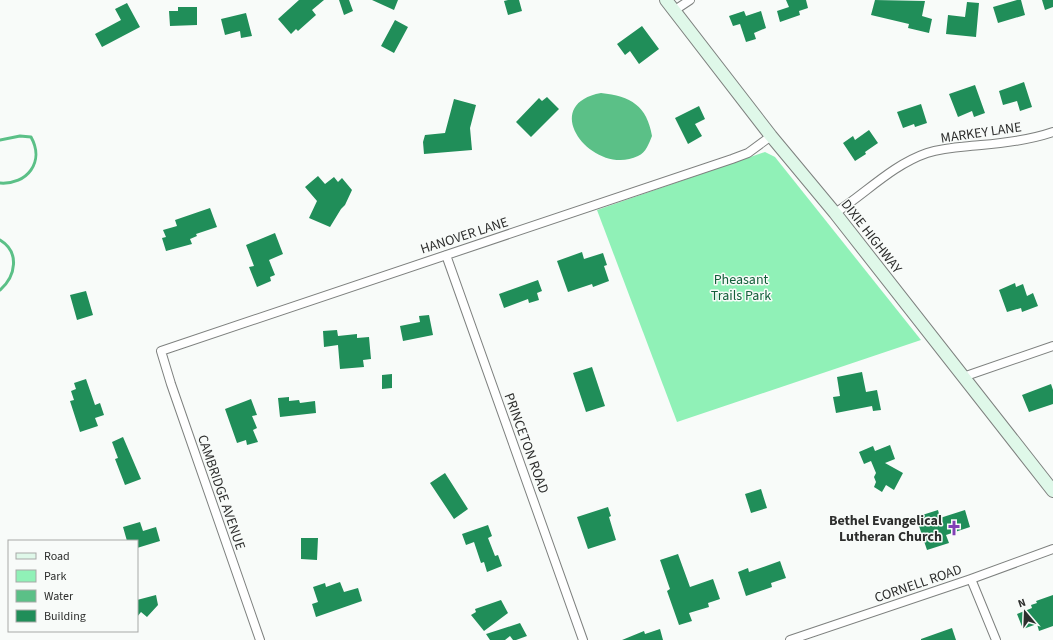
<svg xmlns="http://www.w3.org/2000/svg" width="1053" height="640" font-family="'Source Sans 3',sans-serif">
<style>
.green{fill:#90f1b7}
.water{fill:#5bc087}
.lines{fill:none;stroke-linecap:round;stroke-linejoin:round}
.stream{stroke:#5bc087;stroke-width:3}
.building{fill:#208e59}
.street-casing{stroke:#7e817f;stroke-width:10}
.secondary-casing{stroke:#7e817f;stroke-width:14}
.street{stroke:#fff;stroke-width:8}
.secondary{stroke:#dff8e9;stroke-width:12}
.labels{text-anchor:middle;stroke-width:3;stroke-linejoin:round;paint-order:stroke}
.street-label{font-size:14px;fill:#2d2e2d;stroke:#f8fbf9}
.park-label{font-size:14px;fill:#135f3a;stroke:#f8fbf9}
.poi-label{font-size:14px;font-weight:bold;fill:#2d2e2d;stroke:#f8fbf9;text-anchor:end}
</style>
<rect width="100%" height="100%" fill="#f8fbf9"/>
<path class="green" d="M765,152L775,157L921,340L677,422L597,210Z"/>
<path class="water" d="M601,93C631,96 647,106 652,136C649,143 646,153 638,156C594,178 536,105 601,93Z"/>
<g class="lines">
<path class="stream" d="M0,140L20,136L31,137C45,162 27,185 0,183
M0,240C20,252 16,276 0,290"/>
</g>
<path class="building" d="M299,0H324L312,10L316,15L298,31L296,29L291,34L278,19Z
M339,0H349L353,11L344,15Z
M372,0H398L394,10Z
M508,0H519L522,11L508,15L504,1Z
M786,0H806L808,8L799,11L800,15L780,22L777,11L789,7Z
M875,0L925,1L922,16L932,19L929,33L908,28L909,24L871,15Z
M1017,0H1021L1025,15L998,23L993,7Z
M1042,0H1053V7L1045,10Z
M967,2L979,3L976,37L946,34L948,15L965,17Z
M127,3L140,27L102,47L95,34L121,20L115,9Z
M178,7H197V25L170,26L169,11H178Z
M744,11L746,16L761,11L766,28L754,33L756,39L746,42L740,24L733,26L729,16Z
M246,13L252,36L241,38L240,31L225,35L221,19Z
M395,20L408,27L394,53L381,46Z
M642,26L659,49L639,64L630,51L625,55L617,44Z
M1024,82L1032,107L1020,111L1017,101L1003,105L999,91Z
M975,85L985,113L974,117L972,111L958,117L949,94Z
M547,97L559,109L531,137L516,122L539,98L542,101Z
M454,99L476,105L470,128L472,150L424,154L423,142L425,135L445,133Z
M921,104L927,123L915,127L914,124L903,128L897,112Z
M699,106L705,119L695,124L702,136L688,144L675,118Z
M869,130L878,143L865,152L866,154L855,161L843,143L853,136L855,140Z
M318,176L325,184L334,177L338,182L342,178L352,190L345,205L341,209L330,227L309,218L317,201L305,187Z
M210,208L217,227L196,234L197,236L190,239L192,244L166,251L162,238L166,237L163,230L177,226L175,220Z
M275,233L283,254L269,260L275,275L270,277L271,281L257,287L249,267L254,266L246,245Z
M582,252L584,259L603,253L607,265L604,266L609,281L593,287L592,284L568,292L557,261Z
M538,280L542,291L537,293L539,300L529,303L528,299L504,308L499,294Z
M1015,283L1016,287L1023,284L1027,296L1033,293L1038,306L1022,312L1021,308L1007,312L999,290Z
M86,291L93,315L77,320L70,295Z
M429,315L433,335L403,341L400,326L420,322L419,316Z
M337,330L338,336L357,334V338L369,337L371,359L363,360L364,367L340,369L338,345L324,347L323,331Z
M592,367L605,406L586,412L573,373Z
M862,372L866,392L877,390L881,410L873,411L872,406L836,413L833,397L840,396L837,377Z
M392,374V388L382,389V375Z
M86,379L95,405L100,403L104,415L95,418L98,426L80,432L70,401L74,400L71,391L76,389L74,383Z
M1051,384L1053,390V404L1029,412L1022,395Z
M289,397V401L299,400L300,403L315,401L316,413L280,417L278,398Z
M251,399L257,415L252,416L257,428L253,430L258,442L247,445L246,440L237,443L225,409Z
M123,437L141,479L125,485L115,459L118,458L112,442Z
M890,445L895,459L885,463L903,473L894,490L886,485L882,492L874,487L876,482L874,477L876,473L871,461L864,464L859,452L873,446L875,451Z
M445,473L468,509L454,519L430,483Z
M761,489L767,508L751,513L745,494Z
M608,507L611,516L609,517L616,540L588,549L577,517Z
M938,510L940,518L965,510L970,527L946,535L949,543L927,550L916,517Z
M140,522L143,531L156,527L160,541L137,548V541H127L123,527Z
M488,525L492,536L488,538L495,556L498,555L502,566L487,572L484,562L481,563L474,542L466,545L462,534Z
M301,538H318L317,560L301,559Z
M678,554L690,587L713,579L720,599L708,603L709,607L689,613L692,621L679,625L667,591L670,589L660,560Z
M780,561L786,578L771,583L772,587L746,596L738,572L748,568L749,572Z
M340,582L344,592L358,588L362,601L316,617L312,604L318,602L313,587L325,583L326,587Z
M156,595L158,605L147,617L141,612L137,617V600Z
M1053,595V626L1039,631L1037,624L1023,629L1017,614L1032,608L1031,605L1037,603L1036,601Z
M501,600L508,613L484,631L471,615L476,612L475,609Z
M520,623L527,636L516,640H513L510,636L505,640H490L486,634Z
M952,628L956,640H921V639Z
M660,629L663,640H622L644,631L645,634Z"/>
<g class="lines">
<defs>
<path id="street" d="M675,10L690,0
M835,213C865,194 892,165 927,153C945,147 962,147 981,145C1005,143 1030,140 1053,132
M446,255L583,640
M963,377L1053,346
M971,579L996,640
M260,640L171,384L161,351L732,159L748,153L771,136
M790,640L971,579L1053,549"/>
<path id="secondary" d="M666,0L771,136L835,213L1053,491"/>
</defs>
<use href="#street" class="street-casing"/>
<use href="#secondary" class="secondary-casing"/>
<use href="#street" class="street"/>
<use href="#secondary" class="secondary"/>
</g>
<defs>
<symbol id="church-bare" viewBox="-9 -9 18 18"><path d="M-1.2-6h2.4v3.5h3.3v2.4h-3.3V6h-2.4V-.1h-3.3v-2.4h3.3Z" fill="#8241b6" stroke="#f8fbf9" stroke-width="2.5" paint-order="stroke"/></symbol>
</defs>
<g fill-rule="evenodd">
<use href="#church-bare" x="943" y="517" width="22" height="22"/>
</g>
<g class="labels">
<g class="street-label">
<text transform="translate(981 132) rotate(-8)" y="5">MARKEY LANE</text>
<text transform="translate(464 235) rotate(-18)" y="5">HANOVER LANE</text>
<text transform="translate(872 236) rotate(52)" y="5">DIXIE HIGHWAY</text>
<text transform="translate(527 443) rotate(70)" y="5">PRINCETON ROAD</text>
<text transform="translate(222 492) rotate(71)" y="5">CAMBRIDGE AVENUE</text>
<text transform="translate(918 583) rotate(-19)" y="5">CORNELL ROAD</text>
</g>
<g class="park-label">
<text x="741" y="284">Pheasant<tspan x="741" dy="16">Trails Park</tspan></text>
</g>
<g class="poi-label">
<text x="942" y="525">Bethel Evangelical<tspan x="942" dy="16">Lutheran Church</tspan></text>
</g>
</g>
<rect x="8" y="540" width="130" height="92" fill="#f8fbf9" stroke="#a7a9a7"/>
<rect x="16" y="553" width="20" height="6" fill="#dff8e9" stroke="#a7a9a7"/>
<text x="44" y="560" font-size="12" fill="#2d2e2d">Road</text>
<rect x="16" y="570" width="20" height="12" fill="#90f1b7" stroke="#a7a9a7"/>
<text x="44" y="580" font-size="12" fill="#2d2e2d">Park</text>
<rect x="16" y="590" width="20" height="12" fill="#5bc087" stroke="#a7a9a7"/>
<text x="44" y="600" font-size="12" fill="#2d2e2d">Water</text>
<rect x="16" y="610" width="20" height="12" fill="#208e59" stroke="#a7a9a7"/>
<text x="44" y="620" font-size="12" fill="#2d2e2d">Building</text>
<g transform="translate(1025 612) rotate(341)" stroke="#f8fbf9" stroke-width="3" paint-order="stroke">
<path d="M0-3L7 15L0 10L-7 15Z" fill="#2d2e2d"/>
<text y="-6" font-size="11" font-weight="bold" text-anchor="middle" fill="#2d2e2d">N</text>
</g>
</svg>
